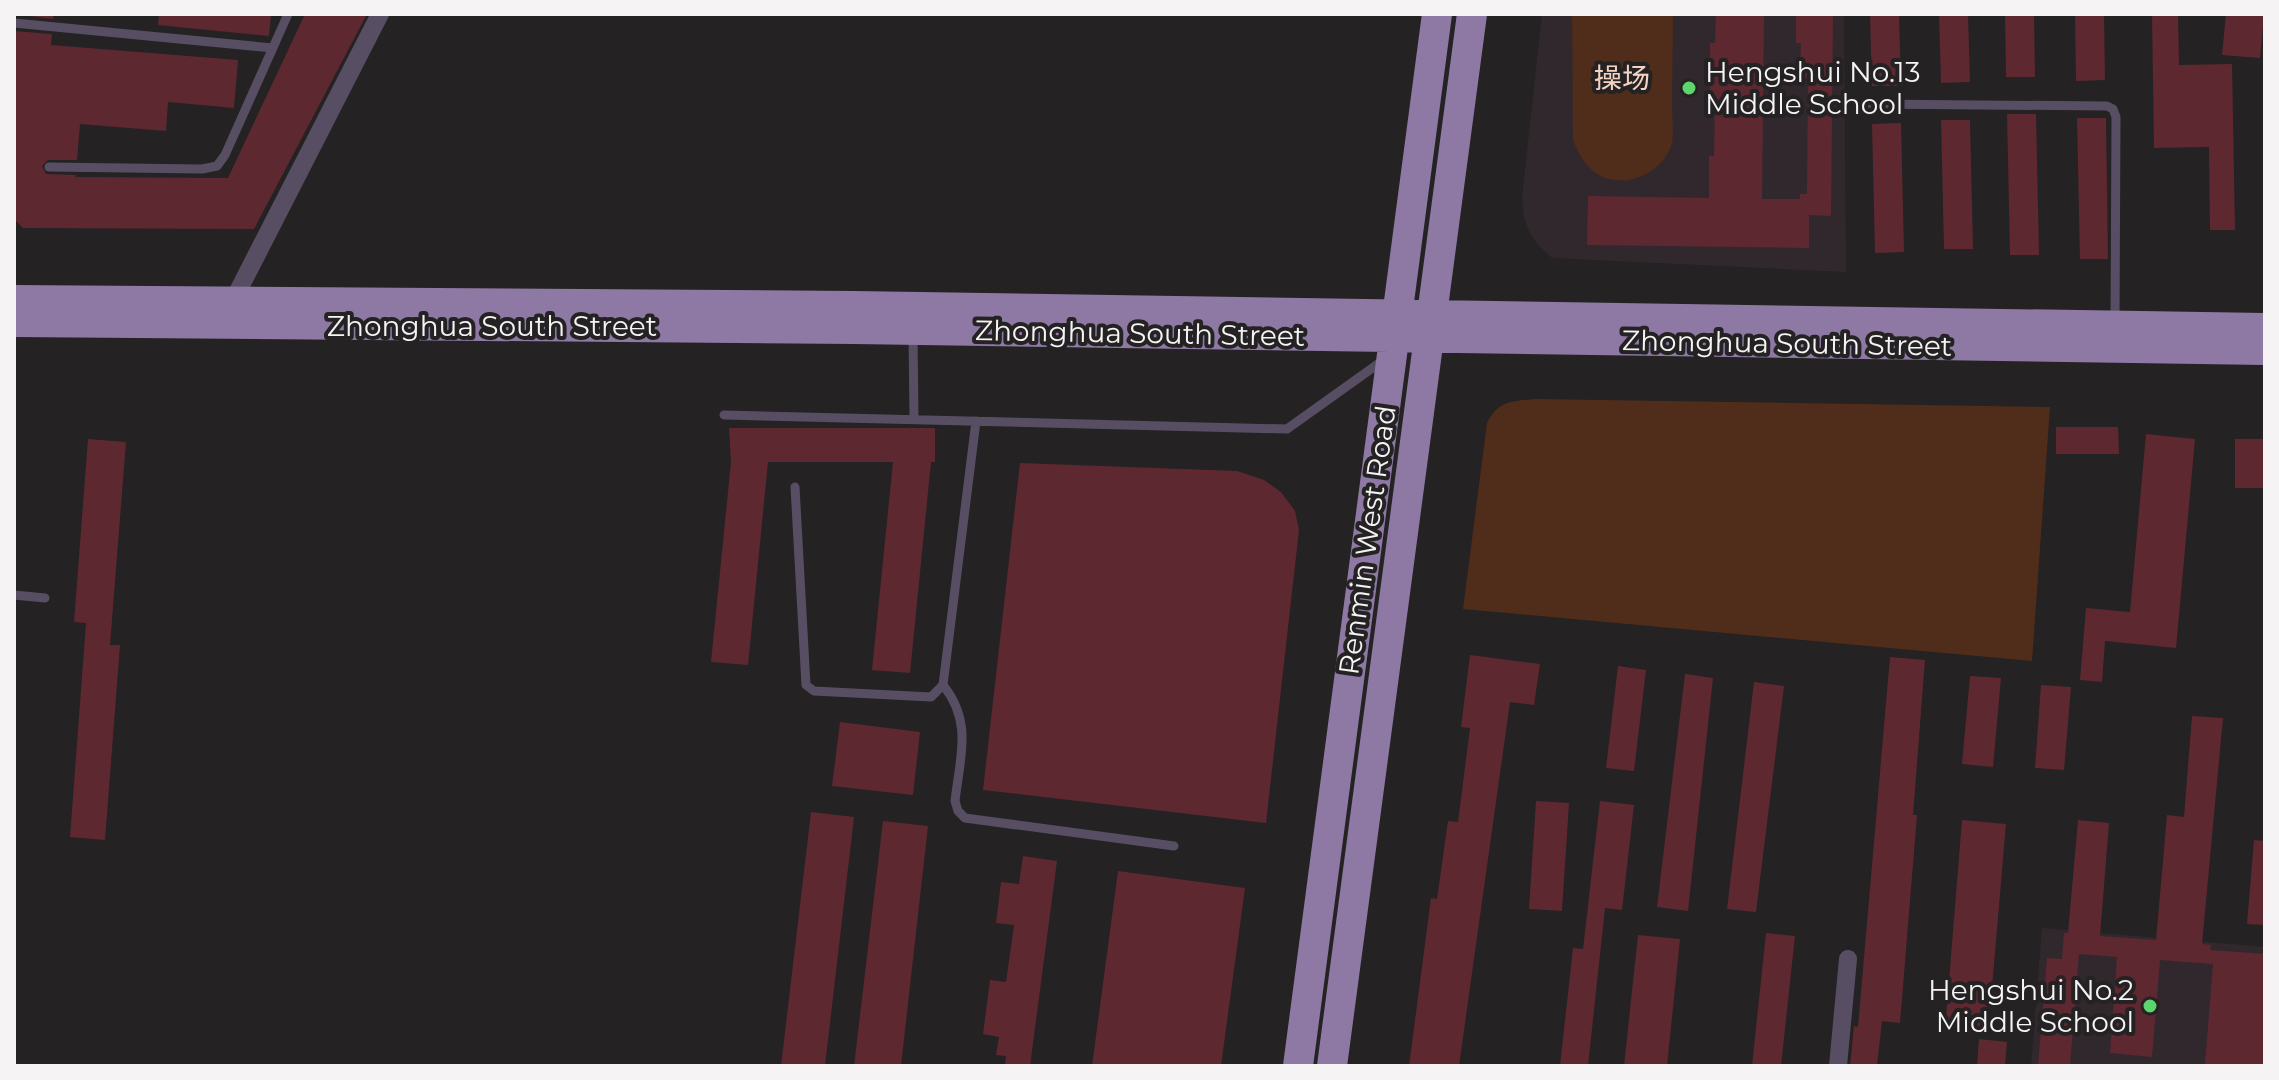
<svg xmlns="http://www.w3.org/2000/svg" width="2279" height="1080" font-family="Montserrat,'Noto Sans SC',sans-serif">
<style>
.built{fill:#31282e}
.green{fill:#502c1a}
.building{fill:#5e2830}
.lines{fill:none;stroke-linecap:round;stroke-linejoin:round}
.lane{stroke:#584e63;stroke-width:9}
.street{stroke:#584e63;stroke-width:18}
.primary{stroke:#8d79a4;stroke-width:30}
.poi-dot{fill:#5cd56d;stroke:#242223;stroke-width:3}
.labels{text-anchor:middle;stroke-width:8;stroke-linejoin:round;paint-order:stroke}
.poi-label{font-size:28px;fill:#f5f3f4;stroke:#242223;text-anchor:start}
.park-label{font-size:28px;fill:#f5d3c3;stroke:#242223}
.street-label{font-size:28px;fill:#f5f3f4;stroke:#242223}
</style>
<rect width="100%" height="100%" fill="#242223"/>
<path class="built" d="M1542,14H1844L1846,272L1552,258L1538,245L1529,231L1524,218L1522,198Z
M2042,928L2265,947V1066H2031Z"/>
<path class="green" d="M1572,14H1673C1673,45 1672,76 1672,106C1672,118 1674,132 1672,143C1665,168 1638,183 1615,180C1593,178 1580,159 1573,140Z
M1536,399L2050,407L2032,661L1463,609L1487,423C1498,401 1512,401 1536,399Z"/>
<path class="building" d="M14,14H54L53,19Z
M159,14H271L269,36L158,25Z
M305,14H367L254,229L23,228L14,219V31L52,34L51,45L238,60L234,108L168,102L166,131L80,124L77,160H48L42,166L46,174L76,175L75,177L228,178Z
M1716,14H1764L1762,199H1800V194H1807L1808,78H1800L1801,43H1796V14H1833L1831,216L1809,215V248L1587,245L1588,196L1709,198V156H1714L1715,95H1710V43H1715Z
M1870,14H1899L1901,86H1872Z
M1939,14H1968L1970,82L1941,83Z
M2005,14H2034L2035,77H2006Z
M2075,14H2104L2105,80L2076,81Z
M2152,14H2178L2179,65L2232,64L2235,230H2210L2209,147L2154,148Z
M2226,14H2264L2260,58L2222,55Z
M2007,114H2036L2039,255H2010Z
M2077,118H2106L2108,259H2080Z
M1941,120H1970L1973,249H1944Z
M1901,123L1904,252L1875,253L1872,124Z
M2056,427H2118L2119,454H2056Z
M729,428H935V462H931L910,673L872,670L893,462H768L748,665L711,662L731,462Z
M2146,434L2195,439L2176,648L2105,641L2102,682L2080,680L2086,608L2130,612Z
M88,439L126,442L110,645H120L105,840L70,837L86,623L74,622Z
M2235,439H2265V488H2235Z
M1020,463L1237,471L1264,480L1281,492L1295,511L1299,530L1266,823L983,790Z
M1470,655L1540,664L1534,705L1510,702L1459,1066H1409L1431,898L1437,899L1448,821L1458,822L1470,728L1461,727Z
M1890,657L1925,660L1913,815H1917L1900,1023L1882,1021L1877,1066H1850L1854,1026L1858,1027Z
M1618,666L1646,670L1634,771L1606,768Z
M1685,674L1713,678L1688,911L1657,907Z
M1970,676L2001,678L1993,767L1962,764Z
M1754,682L1784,686L1756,912L1727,909Z
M2041,685L2071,687L2064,770L2035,768Z
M2192,716L2223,718L2202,944L2211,945L2210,950L2265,954V1066L2205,1064L2213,964L2160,960L2152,1057L2110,1053L2117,957L2079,954L2070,1066H2038L2047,958L2062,959L2064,933H2068L2078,820L2109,823L2100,936L2156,940L2167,815L2184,817Z
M840,722L920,732L913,795L832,786Z
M1536,801L1569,803L1562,911L1529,909Z
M1600,801L1634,805L1622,910L1605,908L1588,1066H1560L1573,948L1583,949Z
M811,812L854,817L825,1066H781Z
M1962,820L2006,824L1988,1034L1945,1030Z
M883,821L928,826L901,1066H854Z
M2254,840L2265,841V925L2247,924Z
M1023,856L1057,861L1030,1066H1005L1006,1056L996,1055L999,1037L983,1034L990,980L1006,982L1014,925L996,923L1001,882L1019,884Z
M1118,871L1245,888L1221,1066H1092Z
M1766,933L1795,936L1781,1066H1752Z
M1638,935L1680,939L1667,1066H1624Z
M1979,1039L2007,1042L2005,1066H1977Z"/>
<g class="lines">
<path class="lane" d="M14,23L273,48
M1871,104L2107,106L2113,109L2116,117L2115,322
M49,167L202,169L217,166L225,155L288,14
M913,333L914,419
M724,415L1287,429L1385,359
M795,487L806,685L814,691L931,697L943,685L976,421
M14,595L45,598
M943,685C973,722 960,757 955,801L958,811L965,818L1174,846"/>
<path class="street" d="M233,301L380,14
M1838,1066L1848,959"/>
<path class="primary" d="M14,300L854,306L2265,328
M14,322L854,329L2265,350
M1298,1066L1437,14
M1332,1066L1472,14"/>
</g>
<g class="poi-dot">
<circle cx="1689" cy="88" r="8"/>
<circle cx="2150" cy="1006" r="8"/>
</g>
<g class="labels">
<g class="poi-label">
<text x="1705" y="82">Hengshui No.13<tspan x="1705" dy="32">Middle School</tspan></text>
<text x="2134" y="1000" text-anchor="end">Hengshui No.2<tspan x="2134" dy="32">Middle School</tspan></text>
</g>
<g class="park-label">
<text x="1622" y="88">操场</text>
</g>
<g class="street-label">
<text x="492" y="336">Zhonghua South Street</text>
<text transform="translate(1140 333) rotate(1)" y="10">Zhonghua South Street</text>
<text transform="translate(1787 343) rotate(1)" y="10">Zhonghua South Street</text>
<text transform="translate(1367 540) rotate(-82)" y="10">Renmin West Road</text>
</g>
</g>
<rect width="2279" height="1080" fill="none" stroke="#f5f3f4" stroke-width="32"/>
</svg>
